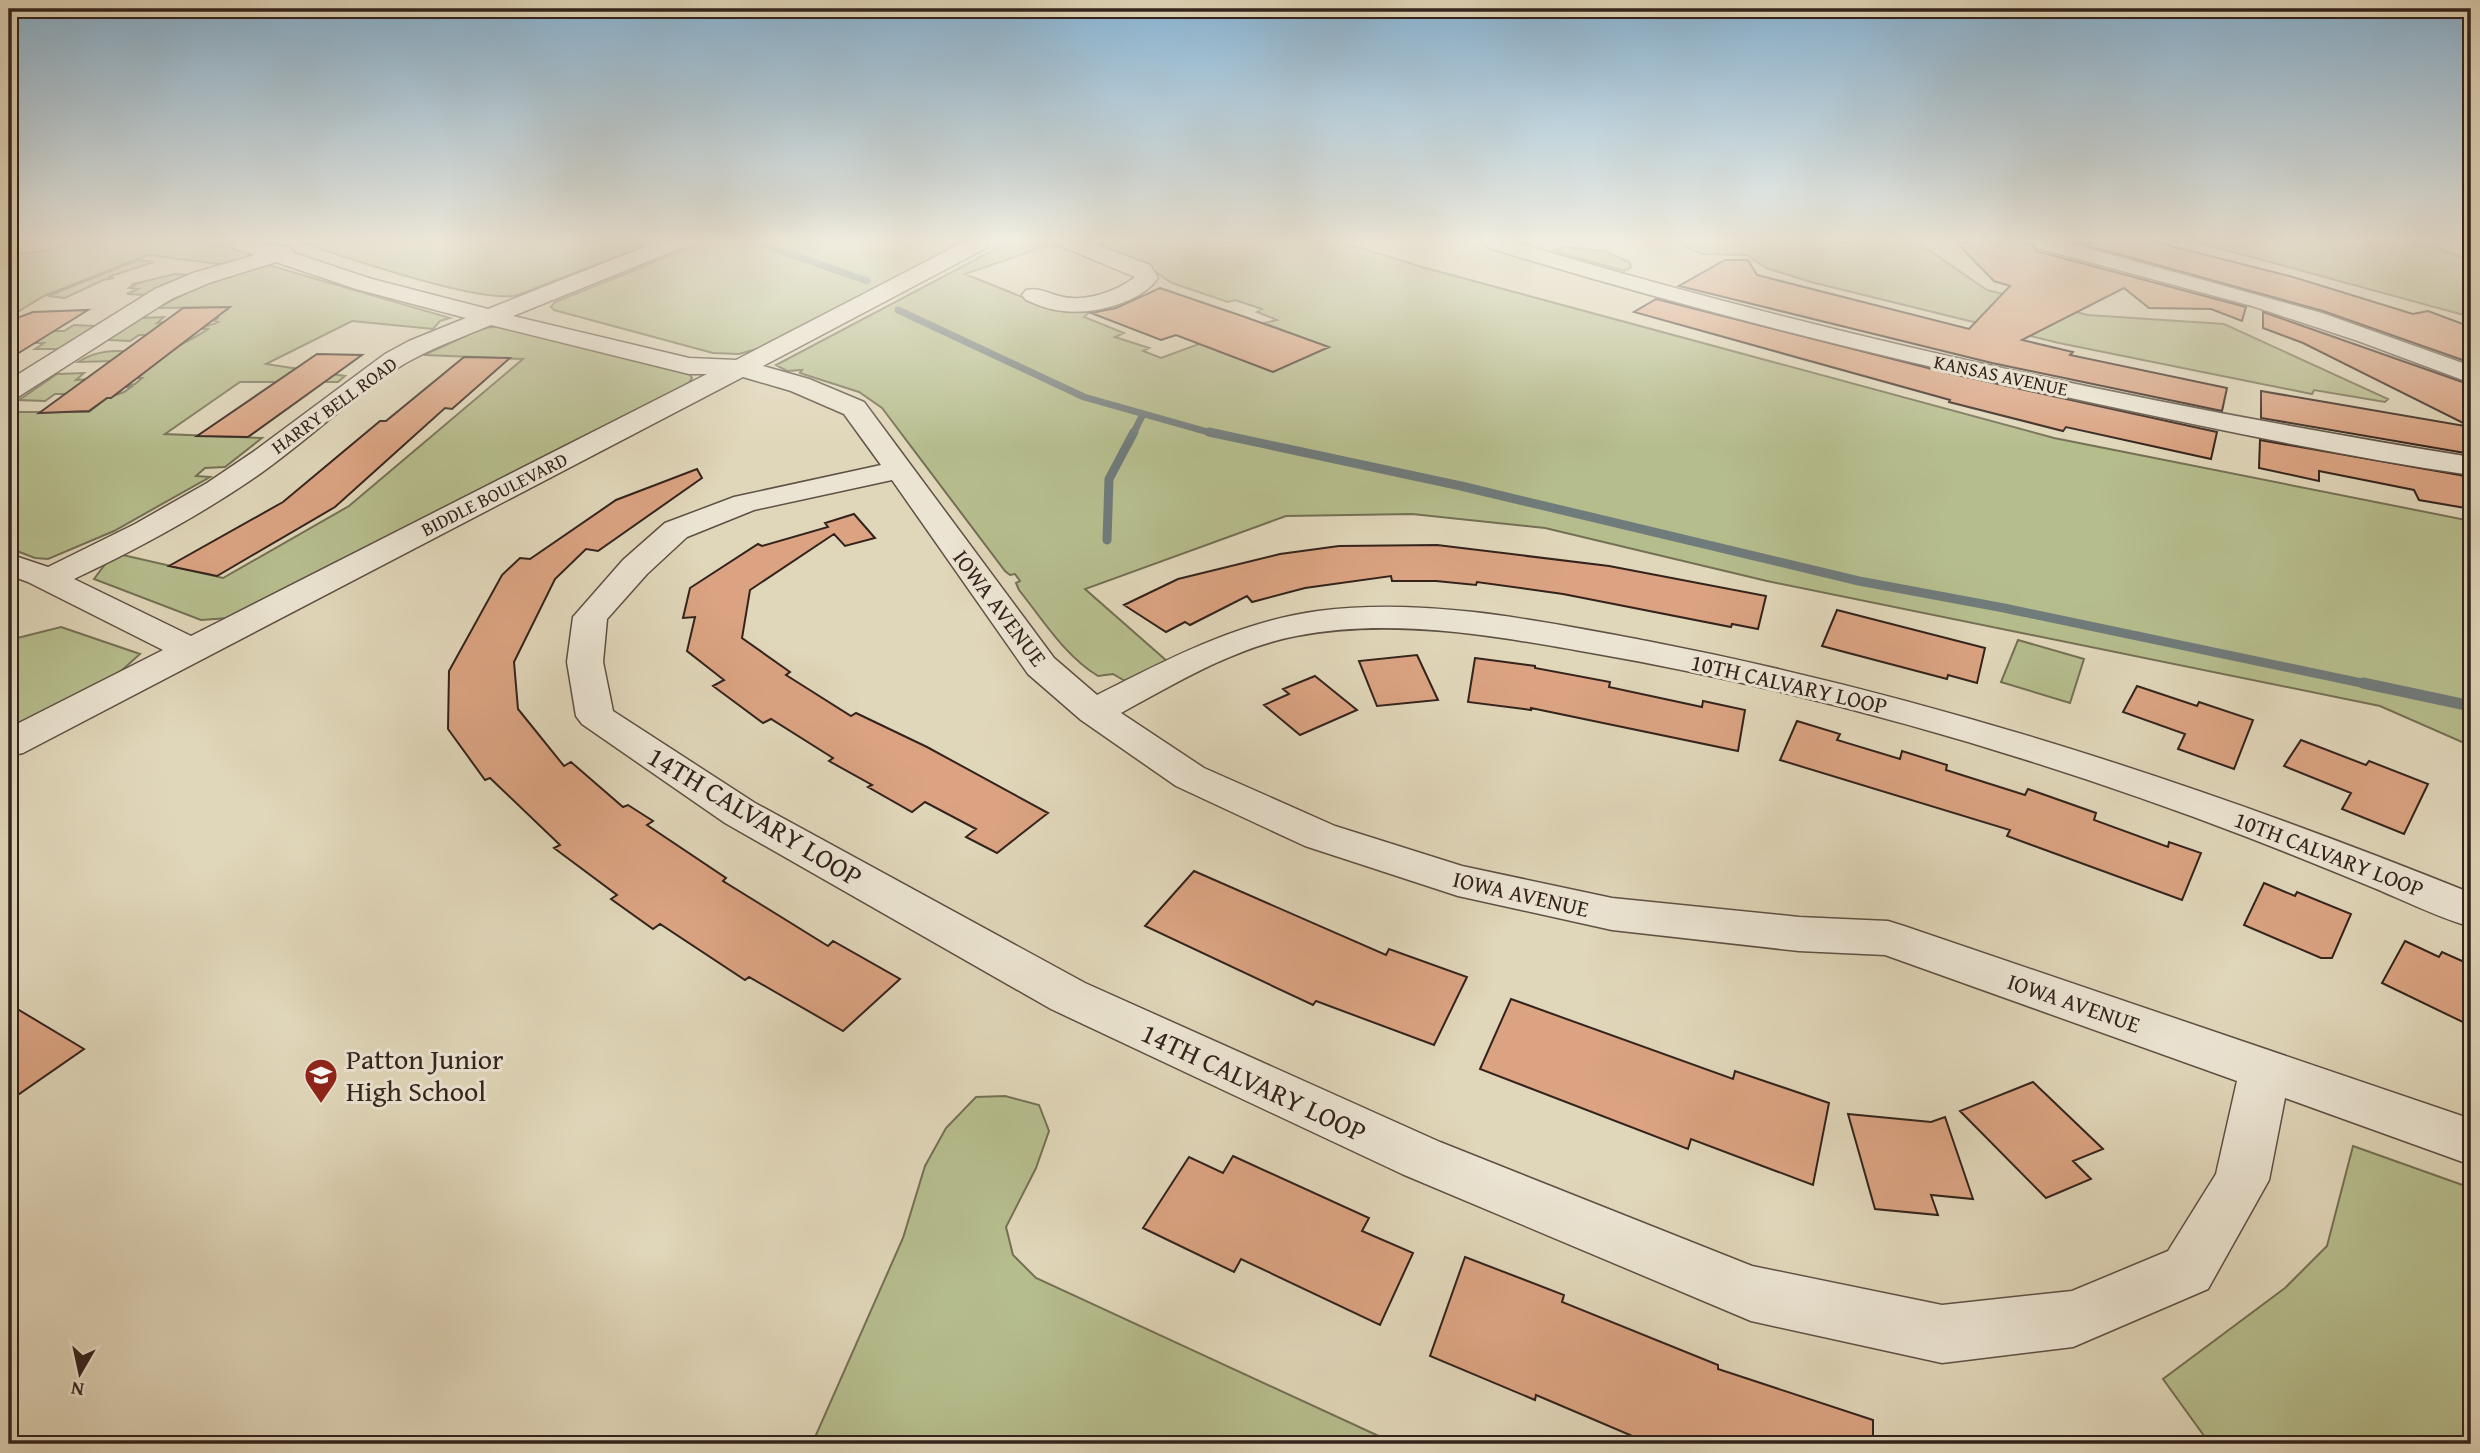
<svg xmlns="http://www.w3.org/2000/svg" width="2480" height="1453" font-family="'Gentium Book Plus',serif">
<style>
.green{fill:#b6bd8d;stroke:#747054;stroke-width:2}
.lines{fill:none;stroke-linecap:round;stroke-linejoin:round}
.stream-far2{stroke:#707b7b;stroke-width:7}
.stream-far1{stroke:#707b7b;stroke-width:9}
.stream{stroke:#707b7b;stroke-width:11}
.building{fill:#dba382;stroke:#33231c;stroke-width:2}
.minor-casing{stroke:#5e5043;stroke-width:3}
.minor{fill:#ebe4d2;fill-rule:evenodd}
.labels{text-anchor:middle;stroke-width:6;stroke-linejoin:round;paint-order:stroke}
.far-street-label{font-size:19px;fill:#33231c;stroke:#ebe4d2}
.street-label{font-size:23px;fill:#33231c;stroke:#ebe4d2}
.near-street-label{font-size:28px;fill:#33231c;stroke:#ebe4d2}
.near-poi-label{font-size:28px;fill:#33231c;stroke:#ebe4d2;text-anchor:start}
</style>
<rect width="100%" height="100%" fill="#e0d6b9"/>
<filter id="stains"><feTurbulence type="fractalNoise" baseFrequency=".00286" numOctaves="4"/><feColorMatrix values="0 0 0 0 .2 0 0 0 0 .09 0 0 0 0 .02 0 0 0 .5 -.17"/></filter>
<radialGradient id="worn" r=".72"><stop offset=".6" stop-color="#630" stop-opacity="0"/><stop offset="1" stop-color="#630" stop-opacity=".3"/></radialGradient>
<path class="green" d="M68,243H225L250,253L243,259L227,265L148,255L44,296L9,317V254L41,252Z
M303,243H651L518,295C483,305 344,257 303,243Z
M701,243H959L767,346L739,354L713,353L554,310L551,307L555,302Z
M1007,243H1054L1064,248L1049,245L965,274L1042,305L1095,307L1084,317L1124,333L1115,337L1149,348L1143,351L1161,358L1199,344L1328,347L1264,323L1277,320L1257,312L1262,309L1235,300L1228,302L1172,283L1138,260L1095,243H1345L1422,267L2054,438L2471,521V746L2380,706L1767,581L1545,528L1412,514L1286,516L1085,589L1168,662L1125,681L1113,674L1098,676C1065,656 1043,620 1019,590L1016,583L1020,581L1015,574L1010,575L1005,571L882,408L859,392L806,375L800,373L802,370L787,371L776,365Z
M1686,243H1909L1923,246L1987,290L2088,315L2224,324L2388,399L2385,402L2314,390L2312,394L2059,343L1811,282L1766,268L1747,255L1702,254L1682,245Z
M2200,243H2425L2471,261V317Z
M1566,247L1604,251L1629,262L1631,267L1624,271L1553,251Z
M138,260L154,262L108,277L114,278L103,280L65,298L48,296Z
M268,265L450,318L440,321L433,329L352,321L266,364L345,376L338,382H240L165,434L262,438L225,467L205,468L196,476L210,477L114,531L48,559L35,558L9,548V412H89L107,398L124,392L131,387H122L135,384L142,378H137L156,360L78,362C110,341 137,358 170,350C173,350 206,331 208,329H201C206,324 212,326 218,322L214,321L218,318L216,317L229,307L157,308L206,283Z
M175,274L190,275L147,295L127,294L138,289L129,288L135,285L133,284Z
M164,317L157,323L170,322L153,335H139L130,341L107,340L139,318Z
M74,325L96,326L59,349H35L44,343H31L51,331H64Z
M504,326L688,372L692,378L689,383L679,388L680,390L229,618L201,620L94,579L106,563L123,555L223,578L349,506L523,359L424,355L483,328Z
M84,373L76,380L89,379L70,394H55L45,401L19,400L57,374Z
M61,627L140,654L120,672L9,729V640Z
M2018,640L2084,659L2070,703L2001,682Z
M1005,1096L1039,1105L1049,1131L1036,1168L1006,1227L1013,1255L1036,1278L1396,1444H812L903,1238L925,1166L946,1128L976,1097Z
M2353,1146L2471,1188V1444H2210L2163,1379L2285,1288L2327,1246Z"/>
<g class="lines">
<path class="stream-far2" d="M759,243L867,281
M898,310L1084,397L1215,434
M1133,434L1143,414"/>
<path class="stream-far1" d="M1209,432L1461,486L1859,581L2004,608L2371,685
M1107,540L1109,479L1134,432"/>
<path class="stream" d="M2363,683L2471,706"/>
</g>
<path class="building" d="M1957,243H2031L2036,251L2246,307L2242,321L2211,309L2149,308L2124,288L2022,340L2073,352L2070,355L2227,388L2222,411L1992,363L1679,286L1725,260H1748L1757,275L1969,329L2010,286L1994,281Z
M2078,243H2159L2293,277L2413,314L2428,311L2471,327V363L2323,311Z
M1160,288L1245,317L1329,347L1273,372L1176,335L1161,340L1091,313L1116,308Z
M1656,299L1948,373L2217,432L2211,459L2066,427L2063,431L1949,402L1950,400L1634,312Z
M230,307L111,398H107L89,411L39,413L183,308Z
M88,310L9,359V321L33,312Z
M2263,312L2471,385V427L2303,343L2263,328Z
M317,354L362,355L248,437L197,436Z
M464,357L510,358L452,409L445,408L335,507L217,576L169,566L283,502L380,421H386Z
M2261,391L2471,427V454L2261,418Z
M2260,440L2471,477V509L2419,500L2414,490L2319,471V481L2259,468Z
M697,469L702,478L598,551L586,549L555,579L514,662L518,709L564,766L571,762L623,807L628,805L653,821L647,825L726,878L723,881L828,946L833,941L900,979L843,1031L749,977L745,980L660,924L653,929L611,899L617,895L554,848L560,845L490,778L485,780L448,729L449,671L502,575L520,558L530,559L616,500Z
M854,514L875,538L845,546L834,534L750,590L742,638L790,672L786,675L851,716L856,713L927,747L1048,813L997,853L966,837L976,829L925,802L912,812L868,787L872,785L829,761L833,758L771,719L763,723L713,686L724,680L687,651L695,617L683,618L690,588L758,544L762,546L828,527L825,523Z
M1437,545L1609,566L1766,596L1758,629L1732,624L1731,627L1563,594L1477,582L1476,585L1436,581H1392L1391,576L1305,588L1252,602L1247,596L1190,625L1185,622L1166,632L1124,605L1178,579L1280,554L1339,546Z
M1837,610L1985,648L1977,683L1948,675L1947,679L1822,646Z
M1417,655L1438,700L1377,706L1359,661Z
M1475,658L1535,666V668L1610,682L1609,687L1702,707L1703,701L1745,710L1738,751L1531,708V710L1468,702Z
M1315,676L1357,710L1300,735L1264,705L1289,694L1283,689Z
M2137,686L2197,706L2199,702L2253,720L2234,769L2178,749L2185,734L2123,712Z
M1797,721L1840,734L1837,740L1900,759L1902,751L1947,765L1946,770L2025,795L2028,789L2096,813L2094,820L2168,847L2169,842L2201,853L2182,900L2007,836L2010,830L1780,760Z
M2301,740L2366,765L2369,761L2428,784L2404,834L2342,809L2351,793L2284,766Z
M1194,871L1386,955L1389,949L1467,977L1434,1045L1316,1001L1313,1005L1145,926Z
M2264,883L2295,896L2297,892L2351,914L2332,958H2321L2244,925Z
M2405,941L2439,957L2442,952L2471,965V1026L2382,983Z
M1511,999L1733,1079L1735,1071L1829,1103L1813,1185L1691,1139L1688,1149L1480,1069Z
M9,1004L84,1049L9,1101Z
M2033,1082L2103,1149L2073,1161L2091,1179L2046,1198L1960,1111Z
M1848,1114L1931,1122L1945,1117L1973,1199L1931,1195L1938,1215L1875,1209Z
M1233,1156L1369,1218L1362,1231L1413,1253L1380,1325L1241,1259L1234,1272L1143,1228L1189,1157L1223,1173Z
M1465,1257L1564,1295L1562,1302L1718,1365V1369L1873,1420V1444H1651L1536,1395L1535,1400L1430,1356Z"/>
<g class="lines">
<defs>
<path id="minor" d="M231,243C251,243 271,244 291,248L294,253L372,279L488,309L655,243H683L681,248L513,316L689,358L736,360L962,243H988L986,248L763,366L809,379L864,402L1054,658L1097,695C1168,659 1238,622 1318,611C1426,597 1541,621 1647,641C1931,696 2203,785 2471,893V927C2440,918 2409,903 2379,890C2335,872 2291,854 2247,837C2035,756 1816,692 1592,653C1496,636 1393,617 1296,636C1234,648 1176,683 1121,713L1204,768L1335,826L1462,866L1612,898L1799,917L1888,921L1904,926L2471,1119V1165L2285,1098L2269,1180L2208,1289L2073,1347L1942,1363L1751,1321L1402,1174L1051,1009L725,823L582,724L576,716L567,662L573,617L623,560L665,523L734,497L881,465L844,414L791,391L743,377L23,753L9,756V728L163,650L28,582L9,575V554L48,567L135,524L207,483L253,452L385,354L409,341L466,318L356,289L276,262L209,283L171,299L18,397L9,399V380L155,289L193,273L255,255L233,248ZM491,325L689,374H707L191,636L74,579C135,550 195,518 251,480C304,444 350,398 404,364C432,348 462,337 491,325ZM892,480L1028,674L1081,720L1176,786L1305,846L1458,896L1612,930L1799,951L1885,955L2237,1081L2216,1174L2168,1251L2072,1291L1942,1305L1752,1266L1440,1142L1085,983L755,803L613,711L603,662L607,619L647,574L687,537L754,510Z
M1063,243H1091L1150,265L1158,278C1141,303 1092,315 1063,311C1050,310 1038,305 1026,300L1022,295L1026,290C1039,287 1047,293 1059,296C1083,303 1116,292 1135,277L1065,248Z
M1486,243H1518C1830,337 2150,405 2471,457V475C2348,457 2225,431 2103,405C1896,361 1691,310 1489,248Z
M2034,243H2069L2322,313L2471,366V383L2358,341L2252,306L2037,248Z"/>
</defs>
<use href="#minor" class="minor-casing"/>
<use href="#minor" class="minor"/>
</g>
<linearGradient id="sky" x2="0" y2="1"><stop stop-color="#88b5d6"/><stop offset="0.54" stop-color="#f1ede0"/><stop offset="1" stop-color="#f1ede0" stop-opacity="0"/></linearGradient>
<rect width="2480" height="446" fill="url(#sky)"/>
<defs>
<symbol id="school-pin" viewBox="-11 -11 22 30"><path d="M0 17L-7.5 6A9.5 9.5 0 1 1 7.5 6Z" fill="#8f2418" stroke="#ebe4d2"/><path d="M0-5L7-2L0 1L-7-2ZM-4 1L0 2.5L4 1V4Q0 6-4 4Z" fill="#fff"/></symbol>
</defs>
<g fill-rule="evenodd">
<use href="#school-pin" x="302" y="1056" width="38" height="52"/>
</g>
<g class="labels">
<g class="far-street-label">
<text transform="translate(2001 375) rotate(12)" y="7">KANSAS AVENUE</text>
<text transform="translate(334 405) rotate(-36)" y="7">HARRY BELL ROAD</text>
<text transform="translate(494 494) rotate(-27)" y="7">BIDDLE BOULEVARD</text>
</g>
<g class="street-label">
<text transform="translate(1000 608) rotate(53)" y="8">IOWA AVENUE</text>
<text transform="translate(1789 684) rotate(13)" y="8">10TH CALVARY LOOP</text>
<text transform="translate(2329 854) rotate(21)" y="8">10TH CALVARY LOOP</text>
<text transform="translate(1521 894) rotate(13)" y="8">IOWA AVENUE</text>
<text transform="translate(2074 1003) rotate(19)" y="8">IOWA AVENUE</text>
</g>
<g class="near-street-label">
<text transform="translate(755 816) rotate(31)" y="10">14TH CALVARY LOOP</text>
<text transform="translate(1254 1082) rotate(25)" y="10">14TH CALVARY LOOP</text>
</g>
<g class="near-poi-label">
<text x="346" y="1069">Patton Junior<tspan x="346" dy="32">High School</tspan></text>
</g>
</g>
<rect width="2480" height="1453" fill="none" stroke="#e0d6b9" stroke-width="35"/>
<rect x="10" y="10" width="2459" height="1432" fill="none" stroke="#33231c" stroke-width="3.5"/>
<rect x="18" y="18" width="2445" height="1418" fill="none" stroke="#33231c" stroke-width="2"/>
<g transform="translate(80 1373) rotate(189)" stroke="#ebe4d2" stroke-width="5" paint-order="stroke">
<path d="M0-5L12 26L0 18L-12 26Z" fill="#33231c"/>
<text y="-10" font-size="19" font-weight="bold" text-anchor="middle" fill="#33231c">N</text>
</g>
<rect width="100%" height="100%" filter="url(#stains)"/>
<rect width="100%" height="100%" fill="url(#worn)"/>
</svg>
